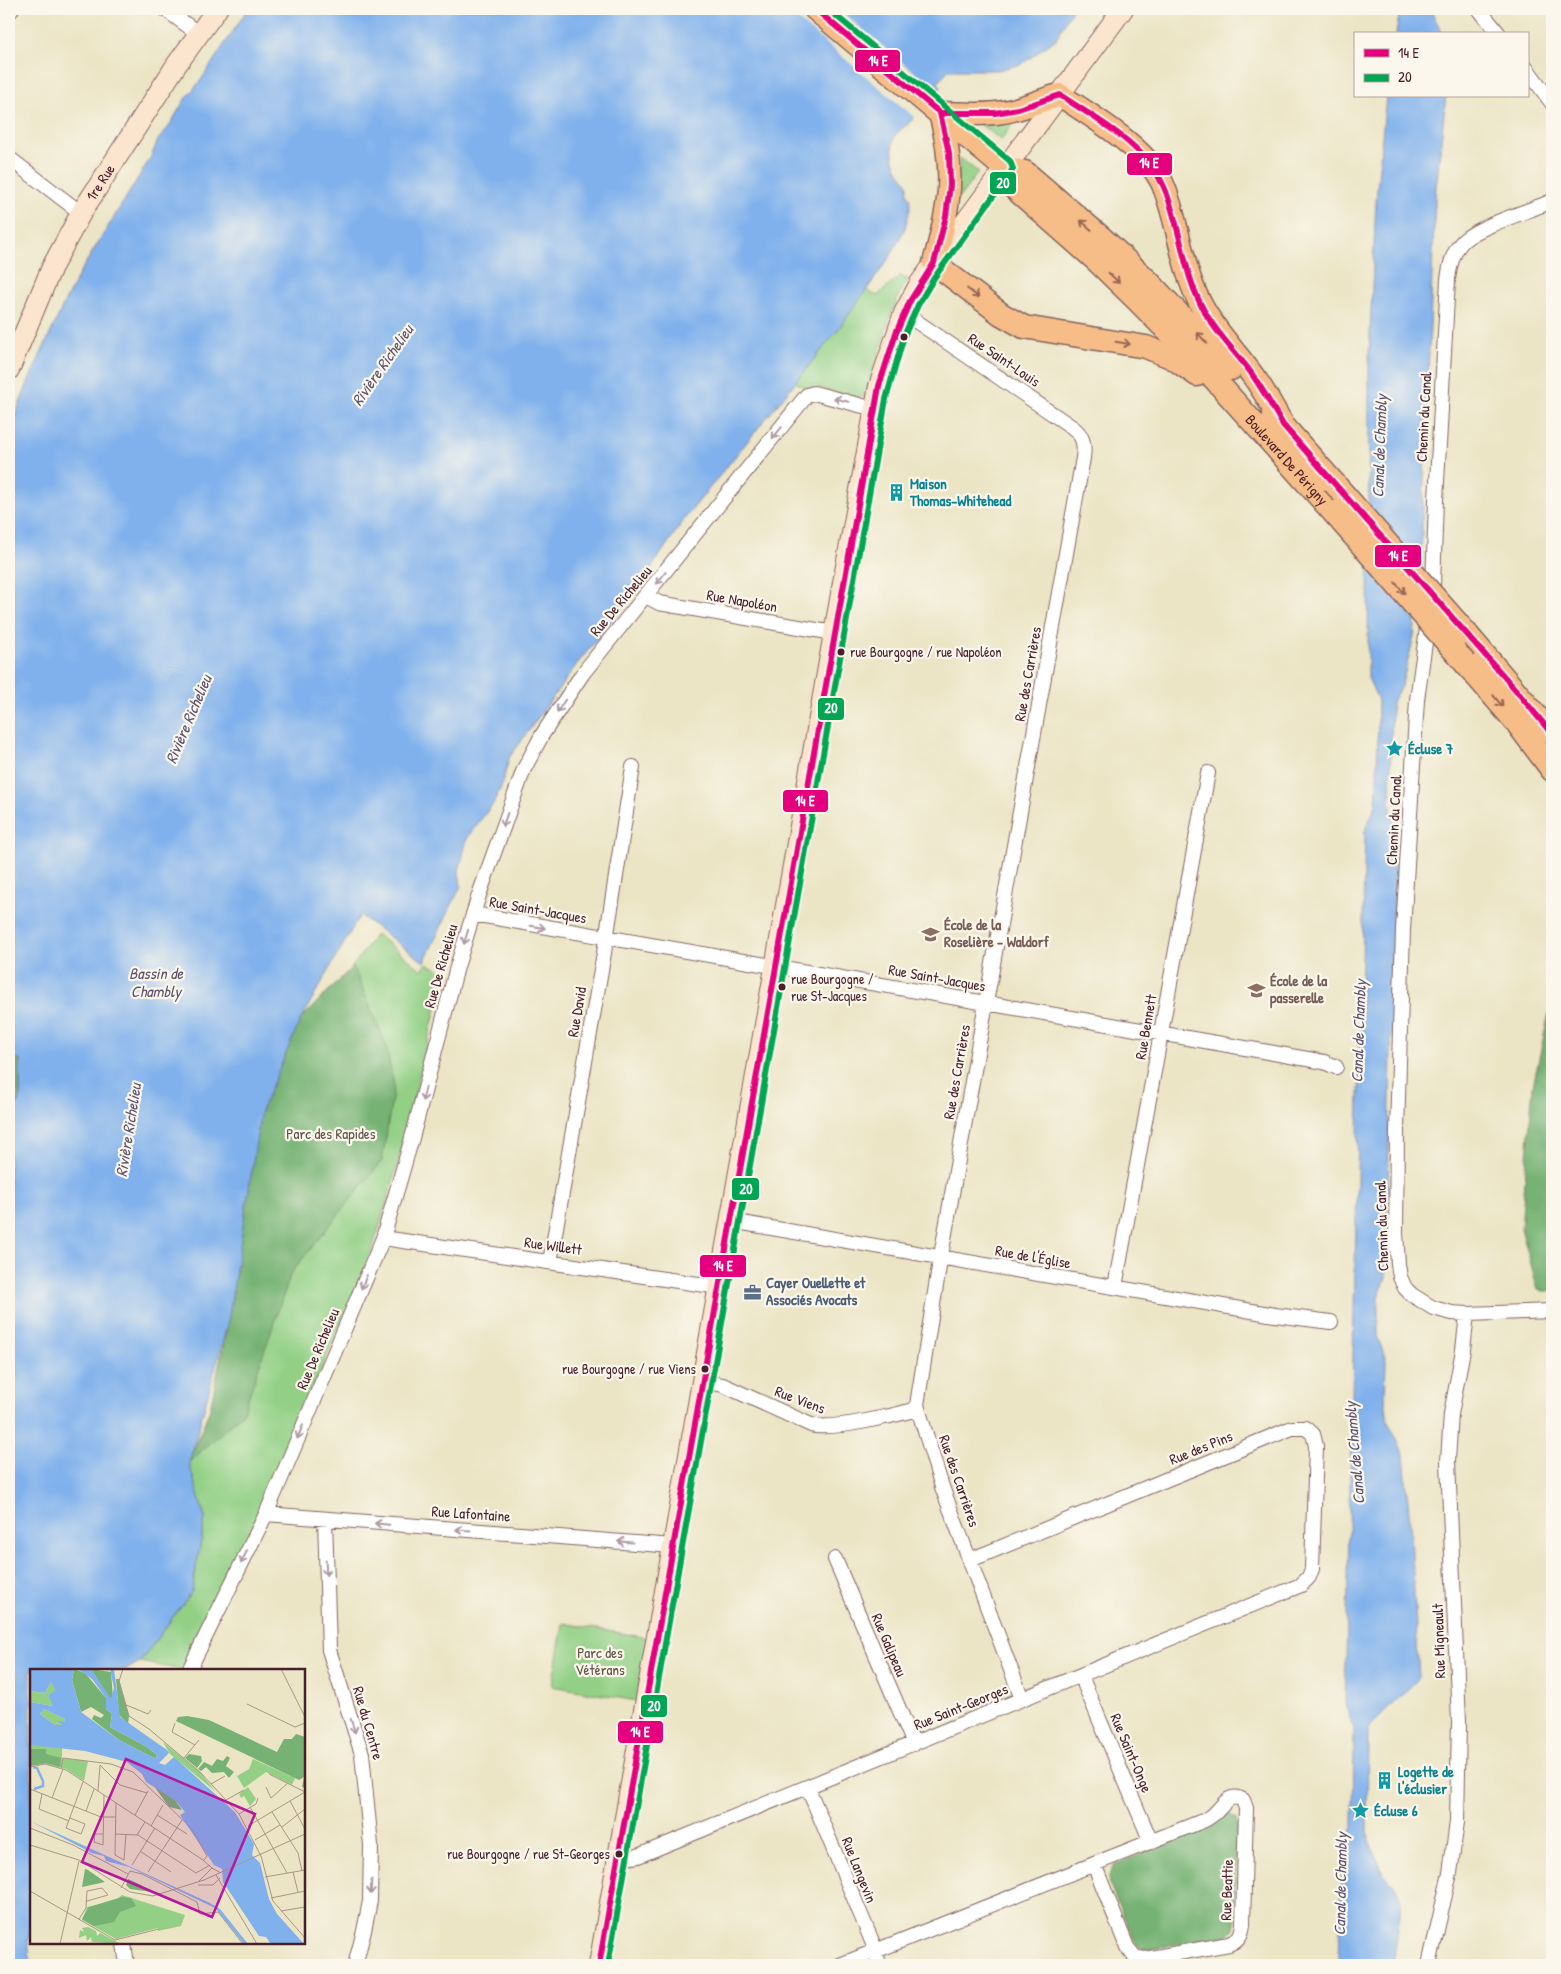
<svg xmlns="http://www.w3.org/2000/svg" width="1561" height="1974" font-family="'Patrick Hand',sans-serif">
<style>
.green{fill:#93d086;stroke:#6e7858}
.forest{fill:#76b273;stroke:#60684f}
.water{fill:#80b1ec;stroke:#65688c}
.pier{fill:#ebe4c5}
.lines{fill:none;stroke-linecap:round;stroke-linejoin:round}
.street-casing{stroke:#826461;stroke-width:16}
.secondary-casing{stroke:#826461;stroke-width:22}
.primary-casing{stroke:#826461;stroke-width:25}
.street{stroke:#fff;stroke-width:14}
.secondary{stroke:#fce5cf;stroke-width:20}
.primary{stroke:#f7bd88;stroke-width:22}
.primary-bridge-casing{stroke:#826461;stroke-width:25;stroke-linecap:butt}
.primary-bridge{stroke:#f7bd88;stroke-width:22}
.bus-1-casing{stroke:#fbf7ec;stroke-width:10}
.bus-2-casing{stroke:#fbf7ec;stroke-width:10}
.bus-1{stroke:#e5007d;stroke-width:6}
.bus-2{stroke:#00a651;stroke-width:6}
.oneway{stroke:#986655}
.oneway2{stroke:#ae9aa0}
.bus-dot{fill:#4a1f2b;stroke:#fbf7ec;stroke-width:2}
.labels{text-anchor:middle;stroke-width:4.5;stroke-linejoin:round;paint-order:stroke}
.bus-label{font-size:14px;fill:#4a1f2b;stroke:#fbf7ec;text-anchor:start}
.street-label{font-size:15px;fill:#4a1f2b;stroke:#fbf7ec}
.culture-label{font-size:15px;font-weight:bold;fill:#0d838f;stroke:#fbf7ec;text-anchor:start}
.education-label{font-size:15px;font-weight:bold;fill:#785e54;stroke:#fbf7ec;text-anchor:start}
.park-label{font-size:15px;fill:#605446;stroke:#fbf7ec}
.service-label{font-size:15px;font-weight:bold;fill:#4e5e75;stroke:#fbf7ec;text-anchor:start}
.water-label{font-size:16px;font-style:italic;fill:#5d526f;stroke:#fbf7ec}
.inset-river{fill:none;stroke:#80b1ec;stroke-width:2.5}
.inset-road{fill:none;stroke:#ab9587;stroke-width:1}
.view{fill:#b5179e;fill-opacity:0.15;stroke:#b5179e;stroke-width:2.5}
.inset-edge{fill:none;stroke:#4a1f2b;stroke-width:2.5}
.line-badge{stroke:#fbf7ec;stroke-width:2}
.badge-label{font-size:14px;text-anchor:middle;font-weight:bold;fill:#fff}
</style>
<rect width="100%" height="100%" fill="#fbf7ec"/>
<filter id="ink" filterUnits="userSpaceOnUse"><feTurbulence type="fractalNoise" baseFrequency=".02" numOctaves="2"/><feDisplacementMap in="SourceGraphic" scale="10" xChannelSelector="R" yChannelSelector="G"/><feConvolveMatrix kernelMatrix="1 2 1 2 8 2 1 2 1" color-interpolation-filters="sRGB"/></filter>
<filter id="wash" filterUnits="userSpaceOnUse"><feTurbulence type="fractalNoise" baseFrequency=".0096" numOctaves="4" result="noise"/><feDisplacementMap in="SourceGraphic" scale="20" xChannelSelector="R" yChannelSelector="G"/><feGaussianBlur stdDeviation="1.12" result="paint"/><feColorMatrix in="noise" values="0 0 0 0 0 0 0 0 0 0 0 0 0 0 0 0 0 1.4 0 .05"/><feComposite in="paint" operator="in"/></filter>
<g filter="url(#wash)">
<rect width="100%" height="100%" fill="#ebe4c5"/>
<path class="green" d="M1020,114L1001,140L977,122Z
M960,158L978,172L956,202Z
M900,276L908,279L899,294L888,323L866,395L856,398L813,386L806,388L795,382L837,331L866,290L877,296Z
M376,934L422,970L426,963L442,971L444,976L393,1182L372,1250L257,1520L182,1670L140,1662L192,1591L205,1518L188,1463L210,1409L228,1322L301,1019L353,966Z
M563,1623L648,1638L637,1701L552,1686Z"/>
<path class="forest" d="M353,966L386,1045L394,1086L382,1161L291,1273L243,1413L188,1463L210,1409L228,1322L261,1111L301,1019Z
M1552,999V1292L1538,1290L1521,1228L1533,1086Z
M9,1058L20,1060V1097L9,1126Z
M1229,1814L1236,1818L1237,1824L1234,1930L1227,1936L1155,1949L1143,1950L1137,1946L1109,1884C1108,1876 1110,1870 1116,1864L1207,1828L1223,1815Z"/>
<path class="water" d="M251,9H1072L1056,39L1022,64L997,70H948L938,82L941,88C932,98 924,108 915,117C910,123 903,127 897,133C889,142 893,160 898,170C903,179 911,182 907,193L910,198V209L905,228L890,257L837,331L686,517L657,559L640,586L577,664L509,758L502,785L493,804L471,832L467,839L459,871L461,886L424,962L360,915L301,1019L261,1111L228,1322L189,1463L205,1518L192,1591L140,1662L125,1670H31V1930L28,1942L31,1965H9V1126L20,1097V1060L9,1058V431L29,380L66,299L82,269L151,157L158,140L168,128L184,101L201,80L245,13Z
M1400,9H1430L1443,34H1396Z
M1386,96H1446L1435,197L1421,556L1414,636L1402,684L1392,702L1390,804L1396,829L1386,1278L1378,1298V1338L1386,1360L1385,1398L1388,1422L1404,1454L1411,1536L1419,1678L1368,1729L1367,1832L1383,1874L1394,1884L1402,1900L1393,1965H1339L1342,1856L1353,1827L1354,1729L1345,1705L1365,830L1376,805L1377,785L1378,700L1368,678L1369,355L1376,200Z"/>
<path class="pier" d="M785,9H838L939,93L917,119Z"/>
</g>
<g filter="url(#ink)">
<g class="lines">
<defs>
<path id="street" d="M165,9L199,34
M1479,9L1499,34
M9,13L12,9
M1527,69L1552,103
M9,158L81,213
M1552,201C1530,211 1479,226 1464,240C1453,250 1450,265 1448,279L1436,500L1433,585L1417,700L1403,930L1397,1131L1396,1233L1398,1264L1400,1277L1405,1288L1412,1295L1433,1308L1452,1313L1467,1314L1552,1311
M904,313L1072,427C1083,435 1085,444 1083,458L939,1267L917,1405L942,1487L1022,1699
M646,596L659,603L834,633
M473,914L1268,1052L1324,1062L1336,1067
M731,1221L1275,1315L1331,1322
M383,1238L719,1287
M550,1262L604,953L633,767
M1115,1287L1208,773
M703,1381L723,1385L811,1425C831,1431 896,1415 918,1409
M266,1514L673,1546
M325,1519L329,1650L362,1754L371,1845L370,1901L364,1931L355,1965
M835,1559L914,1744
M189,1670L266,1514L383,1238L412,1138L457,967L479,895L524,769L542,735L583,673L807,395L814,393L874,409
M1081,1676L1151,1842
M808,1788L876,1951L879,1965
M618,1859L638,1856L1301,1585L1309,1577L1312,1569L1316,1446L1313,1434L1306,1428H1292L970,1560
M124,1943L127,1965
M840,1965L1200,1822C1206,1820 1210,1817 1215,1813C1224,1805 1229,1792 1243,1800L1246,1808L1243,1924C1242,1934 1239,1940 1229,1944L1145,1959L1135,1957L1127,1947L1094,1864
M1429,1965L1450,1873L1457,1822L1459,1722L1448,1461L1451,1414L1463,1350L1467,1314"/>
<g id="secondary">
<path id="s1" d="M9,370L52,267L81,213L177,64L217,9"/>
<path d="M599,1965L842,588L879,386L904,313L920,283L1123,9"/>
</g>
<g id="primary">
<path id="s2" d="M815,9L1004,168L1013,187L1097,261L1137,300L1209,373L1333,512"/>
<path d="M940,113C961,113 982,116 1003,112C1023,109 1040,100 1060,95C1092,117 1149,149 1164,187C1179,225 1181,266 1200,303C1214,331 1238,354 1256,380C1266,394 1274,410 1283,425"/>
<path d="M940,113C956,173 950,205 934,263L1001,314L1024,327L1146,347L1173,358L1197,375"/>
<path d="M1004,168L1025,172L1102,238L1149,282L1231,369"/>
<path d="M1273,414L1333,482"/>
<path d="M1467,634L1552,734"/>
<path d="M1466,664L1516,722L1552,770"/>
</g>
</defs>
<use href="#street" class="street-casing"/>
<use href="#secondary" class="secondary-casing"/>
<use href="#primary" class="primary-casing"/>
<use href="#street" class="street"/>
<use href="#secondary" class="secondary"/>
<use href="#primary" class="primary"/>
<defs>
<path id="primary-bridge" d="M1333,482L1467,634
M1333,512L1466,664"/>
</defs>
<use href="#primary-bridge" class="primary-bridge-casing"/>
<use href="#primary-bridge" class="primary-bridge"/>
<defs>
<path id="bus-1" d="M815,9L940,113
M940,113H995L1018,109L1060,95C1097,120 1145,144 1164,187C1180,224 1182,266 1200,303C1212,328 1232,348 1249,370C1262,388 1272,406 1283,425L1515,689L1552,734
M599,1965L879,386L896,333L910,301L934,263L946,216L950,185L949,153L940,113"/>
<path id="bus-2" d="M608,1965L886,399L904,336L918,305L934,278L1013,169L1010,161L828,9"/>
</defs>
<use href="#bus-1" class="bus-1-casing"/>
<use href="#bus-2" class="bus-2-casing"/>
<use href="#bus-1" class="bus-1"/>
<use href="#bus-2" class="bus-2"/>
</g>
<defs><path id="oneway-shaft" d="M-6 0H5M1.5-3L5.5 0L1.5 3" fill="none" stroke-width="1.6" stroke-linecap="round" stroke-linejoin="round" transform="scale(1.25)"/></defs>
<g class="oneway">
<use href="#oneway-shaft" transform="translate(1086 225) rotate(-139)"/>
<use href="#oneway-shaft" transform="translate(1114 278) rotate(44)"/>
<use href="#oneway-shaft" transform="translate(973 293) rotate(37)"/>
<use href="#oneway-shaft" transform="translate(1202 338) rotate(-133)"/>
<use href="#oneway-shaft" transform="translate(1123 343) rotate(9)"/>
<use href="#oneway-shaft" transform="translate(1400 588) rotate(49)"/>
<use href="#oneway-shaft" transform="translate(1498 701) rotate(50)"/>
</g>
<g class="oneway2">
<use href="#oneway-shaft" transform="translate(841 400) rotate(-166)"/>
<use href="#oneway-shaft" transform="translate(777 433) rotate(129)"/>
<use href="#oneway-shaft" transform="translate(661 578) rotate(128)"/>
<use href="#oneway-shaft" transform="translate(561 706) rotate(123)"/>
<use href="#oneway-shaft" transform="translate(505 820) rotate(109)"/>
<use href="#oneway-shaft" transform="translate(538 927) rotate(9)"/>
<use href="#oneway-shaft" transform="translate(466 937) rotate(107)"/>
<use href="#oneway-shaft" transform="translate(424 1094) rotate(104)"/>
<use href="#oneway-shaft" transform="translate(364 1282) rotate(112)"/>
<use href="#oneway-shaft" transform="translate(300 1432) rotate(113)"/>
<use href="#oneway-shaft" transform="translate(382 1524) rotate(-175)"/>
<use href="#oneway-shaft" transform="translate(463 1530) rotate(-176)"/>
<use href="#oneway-shaft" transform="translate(625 1542) rotate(-176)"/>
<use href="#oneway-shaft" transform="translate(244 1557) rotate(116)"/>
<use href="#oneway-shaft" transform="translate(326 1568) rotate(88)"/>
<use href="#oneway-shaft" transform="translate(353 1726) rotate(72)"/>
<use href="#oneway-shaft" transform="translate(371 1887) rotate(93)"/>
</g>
</g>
<defs>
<symbol id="building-bare" viewBox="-9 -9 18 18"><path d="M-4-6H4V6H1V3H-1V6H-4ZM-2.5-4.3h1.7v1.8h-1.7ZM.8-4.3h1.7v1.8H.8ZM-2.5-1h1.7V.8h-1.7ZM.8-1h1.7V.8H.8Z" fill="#0f9aa8" stroke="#fbf7ec" stroke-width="2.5" paint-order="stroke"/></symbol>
<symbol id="sight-bare" viewBox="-9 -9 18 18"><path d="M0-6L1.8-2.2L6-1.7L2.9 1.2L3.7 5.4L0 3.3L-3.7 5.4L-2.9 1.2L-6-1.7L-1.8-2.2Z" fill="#0f9aa8" stroke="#fbf7ec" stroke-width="2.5" paint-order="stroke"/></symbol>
<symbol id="school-bare" viewBox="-9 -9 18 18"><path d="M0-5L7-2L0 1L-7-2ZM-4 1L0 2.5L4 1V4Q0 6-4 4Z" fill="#8d6e63" stroke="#fbf7ec" stroke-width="2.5" paint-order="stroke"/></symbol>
<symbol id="office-bare" viewBox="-9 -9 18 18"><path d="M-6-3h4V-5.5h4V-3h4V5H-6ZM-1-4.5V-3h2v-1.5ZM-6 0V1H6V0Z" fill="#5c6f8a" stroke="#fbf7ec" stroke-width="2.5" paint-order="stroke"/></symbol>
</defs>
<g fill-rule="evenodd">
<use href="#building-bare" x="884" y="480" width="25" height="25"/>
<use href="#sight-bare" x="1382" y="736" width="25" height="25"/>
<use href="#school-bare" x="918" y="922" width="25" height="25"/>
<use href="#school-bare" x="1244" y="978" width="25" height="25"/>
<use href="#office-bare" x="740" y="1280" width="25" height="25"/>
<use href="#building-bare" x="1372" y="1768" width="25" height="25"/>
<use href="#sight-bare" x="1348" y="1798" width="25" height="25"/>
</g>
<g class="bus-dot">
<circle cx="904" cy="337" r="4.5"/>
<circle cx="841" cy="652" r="4.5"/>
<circle cx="782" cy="987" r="4.5"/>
<circle cx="705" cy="1369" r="4.5"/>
<circle cx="619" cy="1854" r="4.5"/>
</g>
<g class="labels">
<g class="bus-label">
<text x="850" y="657">rue Bourgogne / rue Napoléon</text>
<text x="791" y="984">rue Bourgogne /<tspan x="791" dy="17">rue St-Jacques</tspan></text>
<text x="696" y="1374" text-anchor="end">rue Bourgogne / rue Viens</text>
<text x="610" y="1859" text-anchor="end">rue Bourgogne / rue St-Georges</text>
</g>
<g class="street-label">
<text dy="5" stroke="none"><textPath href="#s1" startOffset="209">1re Rue</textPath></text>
<text transform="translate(1004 360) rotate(34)" y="5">Rue Saint-Louis</text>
<text transform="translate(1424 417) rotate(-87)" y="5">Chemin du Canal</text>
<text dy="5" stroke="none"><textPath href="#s2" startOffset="655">Boulevard De Périgny</textPath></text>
<text transform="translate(621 601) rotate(-50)" y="5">Rue De Richelieu</text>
<text transform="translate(742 601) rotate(10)" y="5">Rue Napoléon</text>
<text transform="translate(1028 674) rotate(-80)" y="5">Rue des Carrières</text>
<text transform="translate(1394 820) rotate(-87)" y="5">Chemin du Canal</text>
<text transform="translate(538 910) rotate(10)" y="5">Rue Saint-Jacques</text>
<text transform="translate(441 966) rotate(-74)" y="5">Rue De Richelieu</text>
<text transform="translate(937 978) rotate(10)" y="5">Rue Saint-Jacques</text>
<text transform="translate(577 1012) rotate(-80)" y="5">Rue David</text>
<text transform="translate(1146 1027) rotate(-80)" y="5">Rue Bennett</text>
<text transform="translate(957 1072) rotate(-80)" y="5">Rue des Carrières</text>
<text transform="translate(1382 1226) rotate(-92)" y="5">Chemin du Canal</text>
<text transform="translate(553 1246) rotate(8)" y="5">Rue Willett</text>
<text transform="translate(1033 1257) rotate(10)" y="5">Rue de l'Église</text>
<text transform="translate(318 1349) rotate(-67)" y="5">Rue De Richelieu</text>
<text transform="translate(800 1400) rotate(21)" y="5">Rue Viens</text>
<text transform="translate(1201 1448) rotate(-22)" y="5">Rue des Pins</text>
<text transform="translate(959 1481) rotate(71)" y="5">Rue des Carrières</text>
<text transform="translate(471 1514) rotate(4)" y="5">Rue Lafontaine</text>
<text transform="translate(1439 1641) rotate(-92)" y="5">Rue Migneault</text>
<text transform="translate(889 1645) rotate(67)" y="5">Rue Galipeau</text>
<text transform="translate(961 1707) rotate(-22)" y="5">Rue Saint-Georges</text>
<text transform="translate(368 1723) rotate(74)" y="5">Rue du Centre</text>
<text transform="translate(1131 1753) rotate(67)" y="5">Rue Saint-Onge</text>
<text transform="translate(859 1870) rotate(68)" y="5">Rue Langevin</text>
<text transform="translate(1227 1890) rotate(-88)" y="5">Rue Beattie</text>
</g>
<g class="culture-label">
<text x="910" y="489">Maison<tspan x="910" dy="17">Thomas-Whitehead</tspan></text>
<text x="1408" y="754">Écluse 7</text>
<text x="1398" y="1777">Logette de<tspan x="1398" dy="17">l'éclusier</tspan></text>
<text x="1374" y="1816">Écluse 6</text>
</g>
<g class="education-label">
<text x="944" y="930">École de la<tspan x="944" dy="17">Roselière - Waldorf</tspan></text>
<text x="1270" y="986">École de la<tspan x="1270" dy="17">passerelle</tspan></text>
</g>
<g class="park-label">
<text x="331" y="1139">Parc des Rapides</text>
<text x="600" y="1658">Parc des<tspan x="600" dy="17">Vétérans</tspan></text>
</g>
<g class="service-label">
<text x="766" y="1288">Cayer Ouellette et<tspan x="766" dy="17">Associés Avocats</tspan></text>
</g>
<g class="water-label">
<text transform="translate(382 365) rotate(-55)" y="6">Rivière Richelieu</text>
<text transform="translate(1379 446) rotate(-88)" y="6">Canal de Chambly</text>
<text transform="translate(188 719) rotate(-67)" y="6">Rivière Richelieu</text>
<text x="156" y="979">Bassin de<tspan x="156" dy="18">Chambly</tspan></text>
<text transform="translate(1358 1031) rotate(-88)" y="6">Canal de Chambly</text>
<text transform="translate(128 1130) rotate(-81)" y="6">Rivière Richelieu</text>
<text transform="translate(1354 1453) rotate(-95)" y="6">Canal de Chambly</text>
<text transform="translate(1340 1884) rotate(-89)" y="6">Canal de Chambly</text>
</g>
</g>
<g transform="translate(30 1669)">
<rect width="275" height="275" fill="#ebe4c5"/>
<path d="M21,13L27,21L18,26L24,37L0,33V22L15,24ZM14,40L35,50L34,53H26L33,56H25L10,45ZM133,73L170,103L185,122L140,85ZM0,76L32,78V89L58,92L54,112L36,100L15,95L0,97ZM223,90L265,109L262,116L236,103L214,119L207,107L219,100ZM218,118L226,130L220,137L214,127L211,129L209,125ZM92,226L155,246L151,257L128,262V259L86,270L52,251L57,238L83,233ZM58,258L66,262L67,267L70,264L91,275L62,273L61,268L57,272L56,266L49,269L50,261L54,263L52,259Z" fill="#93d086"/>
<path d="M44,0L55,4L76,29V40L82,45L80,58L117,78L127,86L126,90L89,71L62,50L64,46L71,49L74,46L61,38L51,43L42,11ZM61,0L81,3L83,29L79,30ZM86,10H89L99,47L98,55L89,46ZM157,47L179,51L247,83L254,70H262L266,65L275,68V119L272,118L274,108L269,111L146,52L148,48ZM0,80H16V85L31,89L30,98L16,94L0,97ZM159,85L171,87L172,92L167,99L155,89ZM197,87L200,89L196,97L204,103L199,109L194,103L182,104L176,98L171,102L168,100L174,93L182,97L187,90L193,92ZM124,117L145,131L152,141L139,138ZM55,200L58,201L75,213L52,218ZM98,210L111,216L122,223L100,220L96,216ZM92,228L101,229L106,237L90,243L84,253L64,257L52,250L59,238Z" fill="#76b273"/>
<path d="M0,0H44L42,11L51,43L89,71L126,90L127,86L117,78L80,58L82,45L76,40V29L62,10L48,0H61L81,30L84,19L80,0H84L90,48L137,81L139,84L129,94L135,96L144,88L205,143L224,175L222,186L230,194L239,230L247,245L274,275H241L236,268L229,267L193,213L192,200L184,196L150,146L155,143L145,131L116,113L112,105L97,93L55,82L0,76V33L23,37L18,26L26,21L21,13L15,24L0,22ZM14,40L35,50L34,53L26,52L32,56H25L10,45ZM0,152L180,234L190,240L218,275H214L185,239L99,198L76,192L74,187L62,184Z" fill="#80b1ec" fill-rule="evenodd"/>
<path class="inset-river" d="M3,98L7,99L13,112V117L4,120"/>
<path class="inset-road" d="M93,0L89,12L99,47L119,60L170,103L209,145L231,187L243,232L275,269M251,0L275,48M94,35L118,45L121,41M217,35L265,58L275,54M145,54L142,63L165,76M153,90L169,71M70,96L90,116L117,124M0,98L15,95L36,101L173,191L183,200M31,99L33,89L81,95L103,103L161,159L177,187L174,191M239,105L275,123M181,115L195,107M236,118L241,129L258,114M0,120L71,148H86M68,122L70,96M12,125L9,140L39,152M22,129L33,100M196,131L214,121M260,132L275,160M86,134L85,186L94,191L96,165M220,138L257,204M56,142L64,120M242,143L268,184L272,202M209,145L226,135L228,129M105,146L118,122M127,146L157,165M40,149L55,155L51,165L36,159L53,113M121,157L133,136M218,157L275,123M252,158L275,140M0,159L43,176L98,205M73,165H65L64,173L73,176L74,126M85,165L108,166L166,204L180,196M107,166L115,153M225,171L250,156M0,176L49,191L100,223L123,227L174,211L275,165M110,182L141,203M102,196L125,159M118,203L152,151M263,203L268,223M186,206L227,275M235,208L275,201M169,212L182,199L191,204M168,216H183L190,209M91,219L100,202L112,205L167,233L170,245L188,243L213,275M0,222L85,271L129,260M241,229L275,222M251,242L275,238M49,250L56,239L57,222L72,219L78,226L57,232M30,275L49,192"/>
<path class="view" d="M96,90L225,145L182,248L52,193Z"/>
<rect width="275" height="275" class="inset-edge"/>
</g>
<g class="line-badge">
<rect x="854" y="49" width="47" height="24" rx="5" fill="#e5007d"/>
<rect x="1126" y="152" width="47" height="24" rx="5" fill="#e5007d"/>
<rect x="989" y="171" width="28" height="24" rx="5" fill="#00a651"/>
<rect x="1374" y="544" width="48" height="24" rx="5" fill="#e5007d"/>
<rect x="817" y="697" width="28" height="24" rx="5" fill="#00a651"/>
<rect x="782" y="789" width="47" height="24" rx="5" fill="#e5007d"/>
<rect x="731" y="1177" width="29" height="24" rx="5" fill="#00a651"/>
<rect x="699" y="1254" width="48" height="24" rx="5" fill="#e5007d"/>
<rect x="640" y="1694" width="28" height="24" rx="5" fill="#00a651"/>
<rect x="617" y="1720" width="47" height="24" rx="5" fill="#e5007d"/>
</g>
<g class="badge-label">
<text x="878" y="66">14 E</text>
<text x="1149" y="168">14 E</text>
<text x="1003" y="188">20</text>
<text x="1398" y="561">14 E</text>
<text x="831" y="713">20</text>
<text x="805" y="806">14 E</text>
<text x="746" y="1194">20</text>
<text x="723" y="1271">14 E</text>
<text x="654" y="1711">20</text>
<text x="640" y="1737">14 E</text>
</g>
<rect width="1561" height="1974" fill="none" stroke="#fbf7ec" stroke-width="30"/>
<rect x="1354" y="32" width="175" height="65" fill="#fbf7ec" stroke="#b4a19f"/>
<rect x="1364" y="49" width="25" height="8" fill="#e5007d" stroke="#b4a19f"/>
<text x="1398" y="58" font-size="15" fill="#4a1f2b">14 E</text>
<rect x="1364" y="74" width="25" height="8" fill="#00a651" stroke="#b4a19f"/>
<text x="1398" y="82" font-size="15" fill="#4a1f2b">20</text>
</svg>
